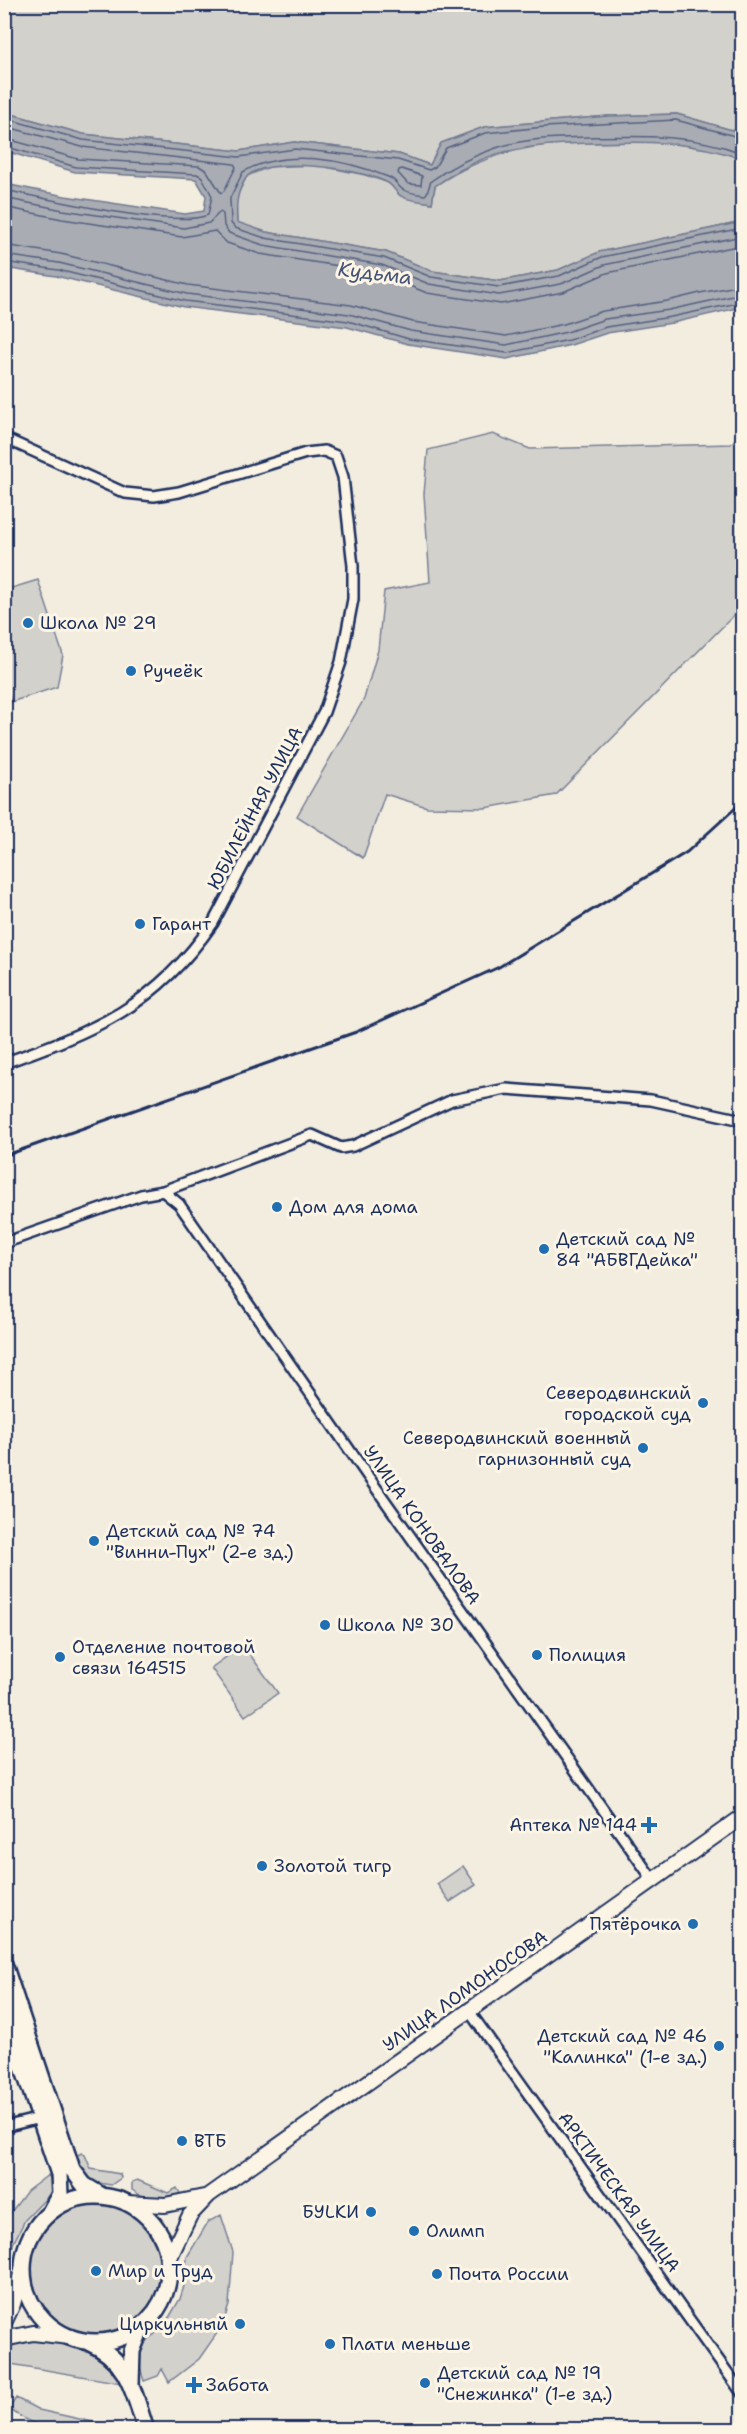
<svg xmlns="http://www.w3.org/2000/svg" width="747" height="2434" font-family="'Shantell Sans',sans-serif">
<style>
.green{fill:#d3d1cc;stroke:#778095;stroke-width:1.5}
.water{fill:#a9acb3;stroke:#707a91;stroke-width:1.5}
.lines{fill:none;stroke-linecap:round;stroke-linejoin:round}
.shore{stroke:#546180;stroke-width:1.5}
.street-casing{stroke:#1b2f5e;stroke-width:14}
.secondary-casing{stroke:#1b2f5e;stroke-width:18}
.primary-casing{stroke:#1b2f5e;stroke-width:20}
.street{stroke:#fcf5e5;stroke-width:9}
.secondary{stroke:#fcf5e5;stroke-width:14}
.primary{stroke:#fcf5e5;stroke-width:15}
.rail{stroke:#1b2f5e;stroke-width:3}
.poi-dot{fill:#1f6fb2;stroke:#fcf5e5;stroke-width:2}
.labels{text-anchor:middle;stroke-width:6;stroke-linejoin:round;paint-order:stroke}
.poi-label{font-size:18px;fill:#1b2f5e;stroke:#fcf5e5;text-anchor:start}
.street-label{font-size:18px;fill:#1b2f5e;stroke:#fcf5e5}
.water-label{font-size:20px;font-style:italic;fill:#465478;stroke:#fcf5e5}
</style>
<rect width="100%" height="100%" fill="#f3ede0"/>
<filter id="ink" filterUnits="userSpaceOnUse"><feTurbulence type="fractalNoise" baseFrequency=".0167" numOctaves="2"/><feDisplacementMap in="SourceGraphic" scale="12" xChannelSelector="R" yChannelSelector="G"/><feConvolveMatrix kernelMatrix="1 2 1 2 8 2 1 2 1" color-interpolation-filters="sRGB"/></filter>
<g filter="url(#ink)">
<path class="green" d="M4,5H742V133L677,114L608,116L484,127L441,143L430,165L399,154L294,142L239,151L83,134L5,112Z
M663,142L719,150L742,159V222L600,252L558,270L500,281L432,271L386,252L266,232L237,223L236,198L247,176L269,167L316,165L365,175L389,183L401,196L432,203L435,186C508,136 579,143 663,142Z
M742,431V607L556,795L485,808L427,807L385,794L363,858L297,816L364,699L378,650L384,591L430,582L424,494L428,450L493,434L530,449L731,444Z
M38,580L63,655L57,687L11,702L5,682V590Z
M243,1645L278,1693L245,1716L211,1668Z
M463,1866L476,1885L450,1902L437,1884Z
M81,2153L85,2155L91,2169L120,2174L121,2178L111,2185L87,2181L73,2158Z
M48,2175L51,2179V2193L25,2220L13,2244L10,2259L12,2279L5,2305V2220L27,2191Z
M137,2180L168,2193L177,2188L181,2195C164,2199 147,2201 132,2190V2182Z
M28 2269a67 67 0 1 1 134 0a67 67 0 1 1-134 0Z
M221,2215L233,2252L229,2305L222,2326L199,2359L169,2382L162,2369L158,2376L144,2381L137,2356L142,2344L160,2330L170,2316L180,2299L184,2286L187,2257L208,2222Z
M31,2339C55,2340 89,2340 107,2358C115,2365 121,2376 127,2384L11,2364L5,2368V2345Z
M16,2398L39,2410L106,2425L107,2429C68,2430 42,2434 9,2409Z"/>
<path class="water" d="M4,112L83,134L239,151L294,142L399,154L430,165L441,143L484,127L608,116L677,114L742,133V159C693,141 644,141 592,143C561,144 531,145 501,153C477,159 455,172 435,186L432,203C423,201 408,201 401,196C396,193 393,186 388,183C365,169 263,154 246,178C236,193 236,206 237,222L266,232L386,252L432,271L500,281L558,270L599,252L742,222V307L672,323L607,333L571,345L507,359L408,344L347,327L184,307L56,276L5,268V184L65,196L185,214L204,211L206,196L196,179L75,172L5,151Z"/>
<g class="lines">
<path class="shore" d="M4,118L83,140L239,157L295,149L398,160L429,170L435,167L446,148L485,133L544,127L676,120L742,138
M4,126L82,147L234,164L236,167L224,191L221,193L207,171L199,166L78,159L4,138
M4,146L76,167L197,174L202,177L212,196L208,215C174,229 45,198 4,190
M742,153C692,134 641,136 588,137C557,138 526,138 496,148C473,156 450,167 431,181L427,193L425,195C418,194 408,193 402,189C397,185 395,179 388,177C345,159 284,148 243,172L230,198L231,223L235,228L265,238L384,258L431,277L499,287L559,276L602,257L742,228
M402,169L422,176L421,185L408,184L398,173L399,170Z
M4,198L63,210L184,228L209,223L220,212L223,214L224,226L229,233L263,245L382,265L429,284L499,295L561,284L604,265L742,236
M4,207L62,219L182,237L215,231L227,243L260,254L359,269L380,274L427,293L501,304L563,292L607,273L742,245
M4,245L61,254L188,285L351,305L413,322L506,336L564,324L603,311L667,301L700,293L742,285
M4,255L59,263L187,294L349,314L411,331L506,345L567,332L605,319L669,310L742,294
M4,262L58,270L185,301L348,321L409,339L507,353L569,340L606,327L671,317L742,302"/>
<defs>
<path id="street" d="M4,438L125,493L154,496L179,492L306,453L324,451L336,456L343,477L353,566V599L341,662L324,712L213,923C155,1007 96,1030 4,1063
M163,1191L179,1204L369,1478L653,1880
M4,1243L141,1195L163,1191L312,1135L341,1148L353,1146L452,1100L506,1089L651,1100L742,1120
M469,2011L742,2393
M4,2127L40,2118"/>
<path id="secondary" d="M126,2203L165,2205L204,2197
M168,2261L190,2215L209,2195L742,1817
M4,2323L13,2304L23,2266
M4,2339L33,2333L70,2337"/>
<path id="primary" d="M4,1964L72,2169L84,2185L102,2196
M4,2011L59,2174L60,2194L51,2210
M23 2269a73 73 0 1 1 146 0a73 73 0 1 1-146 0Z
M88,2342C129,2360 133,2391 146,2430
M131,2384L132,2351L142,2326"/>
</defs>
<use href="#street" class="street-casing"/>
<use href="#secondary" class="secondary-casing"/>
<use href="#primary" class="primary-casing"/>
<use href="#street" class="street"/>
<use href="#secondary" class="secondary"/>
<use href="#primary" class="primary"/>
<path class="rail" d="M4,1156L356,1032L499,967L687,852L742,802"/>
</g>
</g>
<g class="poi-dot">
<circle cx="28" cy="623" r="6"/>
<circle cx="131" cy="671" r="6"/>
<circle cx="140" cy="924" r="6"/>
<circle cx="277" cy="1207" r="6"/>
<circle cx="544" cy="1249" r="6"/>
<circle cx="703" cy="1403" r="6"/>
<circle cx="643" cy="1448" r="6"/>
<circle cx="94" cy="1541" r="6"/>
<circle cx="325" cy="1625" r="6"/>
<circle cx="537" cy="1655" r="6"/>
<circle cx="60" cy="1657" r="6"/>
<path d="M646 1816h6v6h6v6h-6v6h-6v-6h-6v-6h6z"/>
<circle cx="262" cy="1866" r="6"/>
<circle cx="693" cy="1924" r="6"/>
<circle cx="719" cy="2046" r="6"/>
<circle cx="182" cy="2141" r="6"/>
<circle cx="371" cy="2212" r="6"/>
<circle cx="414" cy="2231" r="6"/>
<circle cx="96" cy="2271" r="6"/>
<circle cx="437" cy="2274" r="6"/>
<circle cx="240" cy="2324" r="6"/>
<circle cx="330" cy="2344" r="6"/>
<circle cx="425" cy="2383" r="6"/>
<path d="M191 2376h6v6h6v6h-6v6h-6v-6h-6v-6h6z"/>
</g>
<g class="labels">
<g class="poi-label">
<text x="40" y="629">Школа № 29</text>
<text x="143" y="677">Ручеёк</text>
<text x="152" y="930">Гарант</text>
<text x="289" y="1213">Дом для дома</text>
<text x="556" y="1245">Детский сад №<tspan x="556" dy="21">84 "АБВГДейка"</tspan></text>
<text x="691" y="1399" text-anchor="end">Северодвинский<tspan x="691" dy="21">городской суд</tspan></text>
<text x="631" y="1444" text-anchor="end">Северодвинский военный<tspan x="631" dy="21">гарнизонный суд</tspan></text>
<text x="106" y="1537">Детский сад № 74<tspan x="106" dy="21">"Винни-Пух" (2-е зд.)</tspan></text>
<text x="337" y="1631">Школа № 30</text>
<text x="72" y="1653">Отделение почтовой<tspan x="72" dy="21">связи 164515</tspan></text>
<text x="549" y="1661">Полиция</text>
<text x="637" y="1831" text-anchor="end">Аптека № 144</text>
<text x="274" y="1872">Золотой тигр</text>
<text x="681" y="1930" text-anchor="end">Пятёрочка</text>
<text x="707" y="2042" text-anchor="end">Детский сад № 46<tspan x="707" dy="21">"Калинка" (1-е зд.)</tspan></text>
<text x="194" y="2147">ВТБ</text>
<text x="359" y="2218" text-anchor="end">БУLКИ</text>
<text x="426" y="2237">Олимп</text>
<text x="108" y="2277">Мир и Труд</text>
<text x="449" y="2280">Почта России</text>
<text x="228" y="2330" text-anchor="end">Циркульный</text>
<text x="342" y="2350">Плати меньше</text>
<text x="437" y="2379">Детский сад № 19<tspan x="437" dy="21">"Снежинка" (1-е зд.)</tspan></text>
<text x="206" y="2391">Забота</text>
</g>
<g class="street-label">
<text transform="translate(255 808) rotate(-62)" y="6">ЮБИЛЕЙНАЯ УЛИЦА</text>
<text transform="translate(422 1525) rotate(55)" y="6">УЛИЦА КОНОВАЛОВА</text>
<text transform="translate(465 1991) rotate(-35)" y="6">УЛИЦА ЛОМОНОСОВА</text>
<text transform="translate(619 2192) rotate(54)" y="6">АРКТИЧЕСКАЯ УЛИЦА</text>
</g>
<g class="water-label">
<text transform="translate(375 273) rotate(7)" y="7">Кудьма</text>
</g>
</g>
<rect width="747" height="2434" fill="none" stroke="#fcf5e5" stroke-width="24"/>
<rect x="12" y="12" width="723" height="2410" fill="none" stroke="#1b2f5e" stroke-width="2" filter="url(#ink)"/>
</svg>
